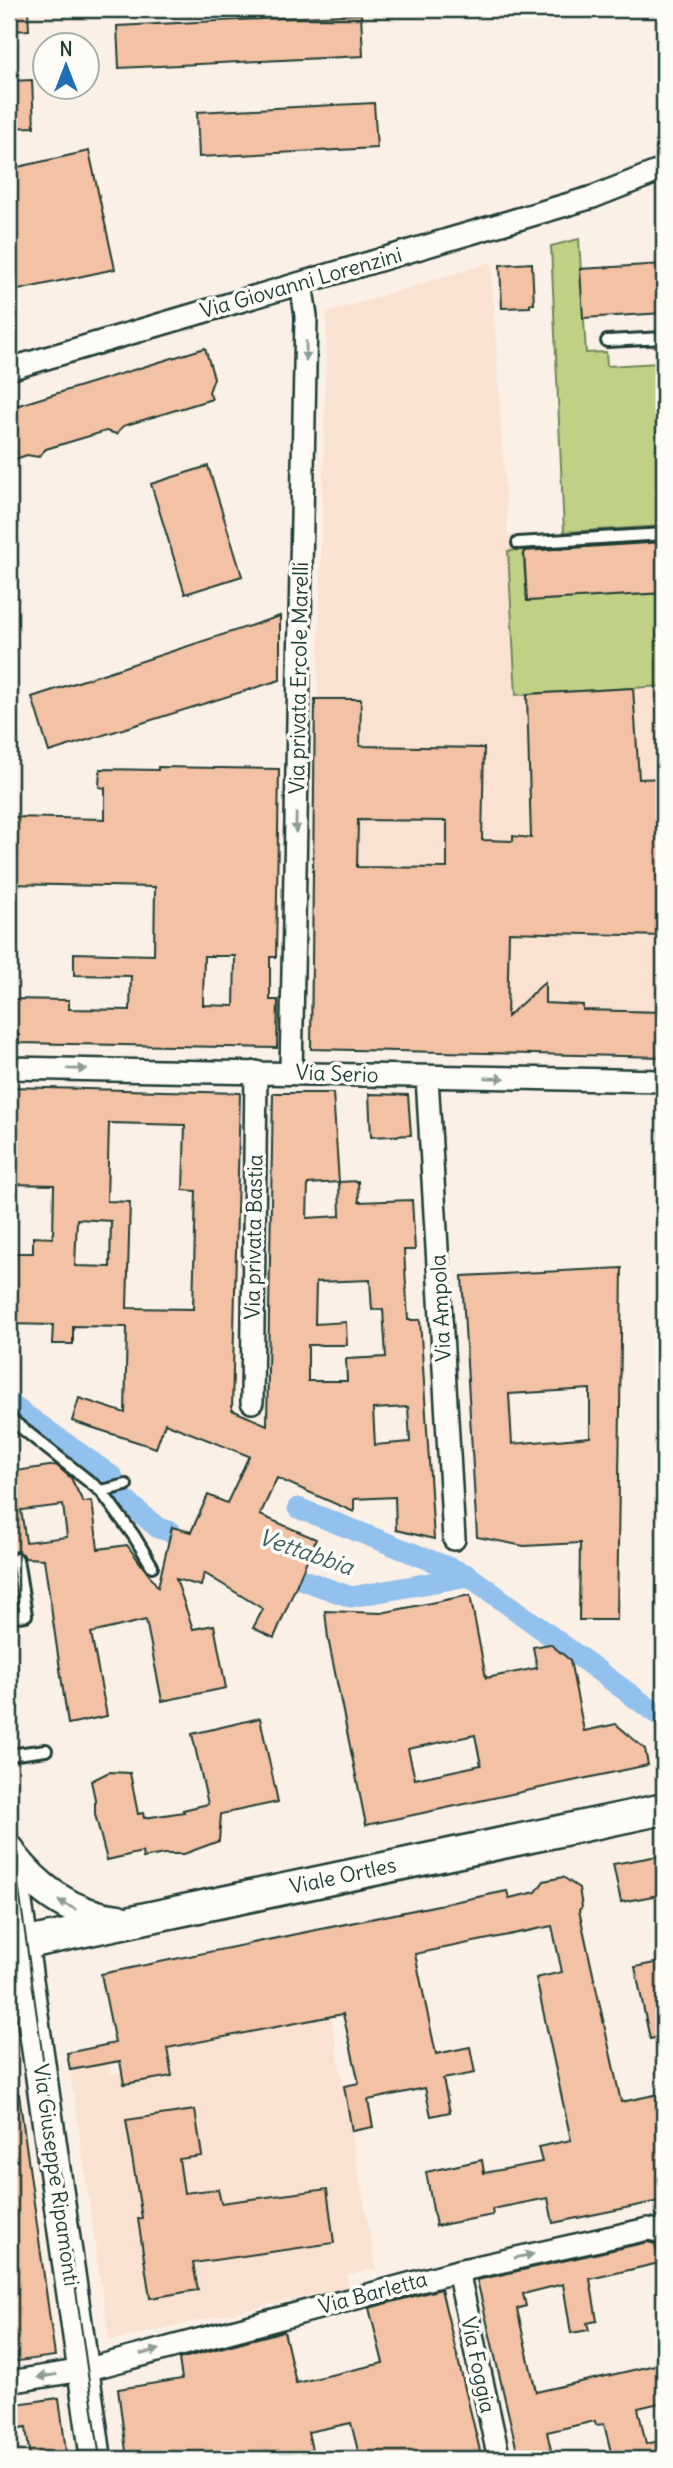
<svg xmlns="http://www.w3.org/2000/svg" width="673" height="2468" font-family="Delius,sans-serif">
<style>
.built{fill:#f9e2d2}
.green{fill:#c0d186;stroke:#70875d;stroke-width:2}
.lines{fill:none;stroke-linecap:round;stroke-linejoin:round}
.canal{stroke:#92c1ed;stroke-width:21}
.building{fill:#f3c1a3;stroke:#1f3d34;stroke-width:2;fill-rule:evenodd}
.lane-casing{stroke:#1f3d34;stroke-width:16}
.street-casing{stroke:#1f3d34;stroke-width:26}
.secondary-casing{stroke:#1f3d34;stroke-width:35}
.lane{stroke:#fdfcf7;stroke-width:10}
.street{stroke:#fdfcf7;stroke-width:21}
.secondary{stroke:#fdfcf7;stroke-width:30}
.tram{stroke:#1f3d34;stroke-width:2}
.oneway{fill:#8e9c96}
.labels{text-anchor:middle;stroke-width:7;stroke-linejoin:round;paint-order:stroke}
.street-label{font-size:21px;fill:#1f3d34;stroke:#fdfcf7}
.water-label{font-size:23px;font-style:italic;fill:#3c5e62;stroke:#fdfcf7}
</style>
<rect width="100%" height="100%" fill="#fbf0e6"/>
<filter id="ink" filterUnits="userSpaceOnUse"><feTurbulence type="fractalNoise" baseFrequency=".0143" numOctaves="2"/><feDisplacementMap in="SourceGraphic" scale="14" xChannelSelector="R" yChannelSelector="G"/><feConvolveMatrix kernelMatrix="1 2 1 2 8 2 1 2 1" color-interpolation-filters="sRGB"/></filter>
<g filter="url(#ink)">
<path class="built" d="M491,262L508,536L664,524V1055L309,1048L327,313Z
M331,2017L376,2269L347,2275L348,2287L109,2341L70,2070L109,2063L112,2074L122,2073L124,2084L171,2076L167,2049Z"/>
<path class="green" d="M579,239L586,353L606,352L607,366L657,363L659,379H664V526L564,532L551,246Z
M523,550L527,601L664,593V686L516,695L508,551Z"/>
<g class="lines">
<path class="canal" d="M9,1403L113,1477
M124,1499L158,1528L171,1532
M298,1508L468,1575
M275,1570L351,1597L469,1576L664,1719"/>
</g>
<path class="building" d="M9,9H28L29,30L9,31Z
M361,14L363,56L119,68L117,26Z
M32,80L34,127L9,128V81Z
M374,103L377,148L199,157L197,112Z
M89,151L115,269L9,292V169Z
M532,263L534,304H530V307L502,308L500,265Z
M664,264V313L583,318L580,269Z
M205,348L214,378L209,392L212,399L123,426L117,434L106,431L46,449L38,457L27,455L9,461V408Z
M208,466L242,576L185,594L151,484Z
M664,542V593L527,601L524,551Z
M280,616V680L49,752L32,697Z
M633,688L639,779L664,778V936L509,932L507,1017L545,982V1003L583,1005V1010L664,1012V1057L311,1049L315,699H361L360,746L484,748L482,840L513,841V836L531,838L527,694ZM358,820L447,821V868L357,867Z
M158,767L279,769L276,957H270V1000H278L277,1048L19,1043V1035L9,1037V999L69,1000V1009L130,1010L131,976L74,975V953L154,955L155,887L9,884V817L105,819V788L99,787L100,769L158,770ZM204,956H235L234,1006L203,1005Z
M9,1087L240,1093L232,1410L267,1425L273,1093H333L339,1182L358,1181L359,1202L412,1200L415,1250H404L408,1320H420L434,1539L396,1530L395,1497L354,1499V1512L277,1478L260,1515L316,1539L274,1638L253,1628L263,1609L204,1573L201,1586L176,1579L193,1629L214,1625L226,1688L162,1701L146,1620L91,1633L107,1716L68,1724L44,1559L25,1558L23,1554L16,1551L12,1553L9,1561V1472L56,1465L71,1478L83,1502L92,1501L98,1549L127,1545L158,1587L172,1527L191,1532L208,1495L227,1503L249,1456L165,1423L156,1448L72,1421L79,1398L125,1413L127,1327L73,1326V1344H52L53,1325L9,1324V1253H33V1237L53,1238L54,1185L9,1184ZM109,1123L185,1125L183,1190L196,1191L193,1309L127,1308L130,1202L107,1201ZM339,1182L340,1216L307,1218L308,1184ZM77,1219L111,1221L110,1267L75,1266ZM370,1280L372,1310L383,1309L386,1357L346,1359L347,1381H308V1345H347L346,1322L315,1324L316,1282ZM408,1407L410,1442L375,1445L373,1409ZM63,1505L67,1537L26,1542L21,1510Z
M369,1094L408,1095L411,1135L371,1137Z
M622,1268L617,1620H579L580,1543L524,1546L477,1537L462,1276ZM590,1389V1437L512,1444L509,1394Z
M470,1595L486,1678L537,1668L533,1647L550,1644L570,1660L584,1731L616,1724L645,1749L648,1765L366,1825L328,1638L325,1611L381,1613ZM475,1735L481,1765L415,1779L408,1749Z
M260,1718L278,1802L221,1814L219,1841L184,1854H164L143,1858L142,1852L107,1860L95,1814V1799L91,1781L109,1772L130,1773L138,1814L143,1813L144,1818L184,1812L183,1810L208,1804L192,1734Z
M664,1855V1894L621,1902L613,1864Z
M563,1877L579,1888L582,1907L579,1910L621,2102L664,2093V2200L553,2223L548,2198L492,2209L493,2215L436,2226L426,2172L482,2160L484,2173L542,2162L538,2147L571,2140L536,1978L562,1972L552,1926L415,1954L436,2054L470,2047L475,2073L443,2079L450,2112L431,2116L425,2088L368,2100L373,2127L352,2131L344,2086L359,2083L343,2014L167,2048L172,2076L124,2084L120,2061L70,2070L67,2053L115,2043L101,1974L507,1891L509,1898L536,1892L544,1881Z
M664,1961V2036L650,2039L635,1967Z
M9,2094H19L55,2356L11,2362L9,2349V2309H11L9,2290Z
M195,2110L202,2156L179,2159L184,2193L218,2189L221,2203L327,2189L334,2243L193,2263L198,2290L150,2298L138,2219L142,2218L126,2120Z
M648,2242L655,2244L659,2261L655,2264L590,2279L597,2321L587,2323L589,2330L571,2333L563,2284L523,2294L526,2306L517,2309L536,2392L664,2363V2402L638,2408L646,2444L664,2440V2459H609L608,2453L611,2452L604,2424L596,2425L595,2421L547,2432L553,2459H519L477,2280Z
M441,2289L482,2459H360L351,2423L308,2432L314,2459H127L118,2389L182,2379L179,2359L284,2331L296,2383L383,2363L369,2308Z
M59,2398L67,2459H30L26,2427L9,2430V2405Z"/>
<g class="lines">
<defs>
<path id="lane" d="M607,341L664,338
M518,543L664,534
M9,1418L101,1491L134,1536L152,1566
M101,1491L126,1485
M9,1617L26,1615L17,1559
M9,1755L46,1750"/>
<path id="street" d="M9,369L593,197L664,169
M9,1068L664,1081
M291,1073L306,316L301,283
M427,1077L454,1539
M252,1402L256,1072
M458,2271L499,2459
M9,2382L89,2369L458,2271L648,2229L664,2232"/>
<path id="secondary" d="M9,1850L96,2459
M9,1852C37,1889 71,1915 118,1920
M23,1944L664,1809"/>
</defs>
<use href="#lane" class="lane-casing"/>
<use href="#street" class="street-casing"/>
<use href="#secondary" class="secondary-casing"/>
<use href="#lane" class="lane"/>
<use href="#street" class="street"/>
<use href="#secondary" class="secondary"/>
<path class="tram" d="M9,1820L100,2459"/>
</g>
<defs><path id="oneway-solid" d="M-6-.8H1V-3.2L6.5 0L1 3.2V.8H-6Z" transform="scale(1.75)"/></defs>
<g class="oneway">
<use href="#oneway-solid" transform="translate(306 351) rotate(91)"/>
<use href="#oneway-solid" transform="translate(296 823) rotate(91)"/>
<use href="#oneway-solid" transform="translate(77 1069) rotate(1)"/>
<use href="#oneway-solid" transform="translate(495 1078) rotate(1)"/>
<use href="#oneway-solid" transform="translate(67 1905) rotate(-153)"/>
<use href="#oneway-solid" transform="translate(524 2256) rotate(-12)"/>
<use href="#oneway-solid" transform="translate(150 2352) rotate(-15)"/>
<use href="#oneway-solid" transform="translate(47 2376) rotate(171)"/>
</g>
</g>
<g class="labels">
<g class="street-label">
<text transform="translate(301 283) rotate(-16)" y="7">Via Giovanni Lorenzini</text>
<text transform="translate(299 678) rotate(-89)" y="7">Via privata Ercole Marelli</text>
<text transform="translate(337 1074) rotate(2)" y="7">Via Serio</text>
<text transform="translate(254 1237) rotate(-89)" y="7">Via privata Bastia</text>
<text transform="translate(441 1308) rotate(-93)" y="7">Via Ampola</text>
<text transform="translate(343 1876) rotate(-12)" y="7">Viale Ortles</text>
<text transform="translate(56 2175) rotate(82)" y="7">Via Giuseppe Ripamonti</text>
<text transform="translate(373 2293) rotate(-15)" y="7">Via Barletta</text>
<text transform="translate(478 2365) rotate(78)" y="7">Via Foggia</text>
</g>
<g class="water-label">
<text transform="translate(306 1552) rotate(19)" y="8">Vettabbia</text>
</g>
</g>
<rect width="673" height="2468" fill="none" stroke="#fdfcf7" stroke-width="35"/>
<rect x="18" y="18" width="638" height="2433" fill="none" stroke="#1f3d34" stroke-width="2.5" filter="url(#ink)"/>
<g transform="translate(66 66)"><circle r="33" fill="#fdfcf7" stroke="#a4b0a9" stroke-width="2"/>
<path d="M0-5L12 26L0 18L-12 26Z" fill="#1f6fb2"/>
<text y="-10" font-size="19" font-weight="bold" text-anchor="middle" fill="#1f3d34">N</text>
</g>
</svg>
